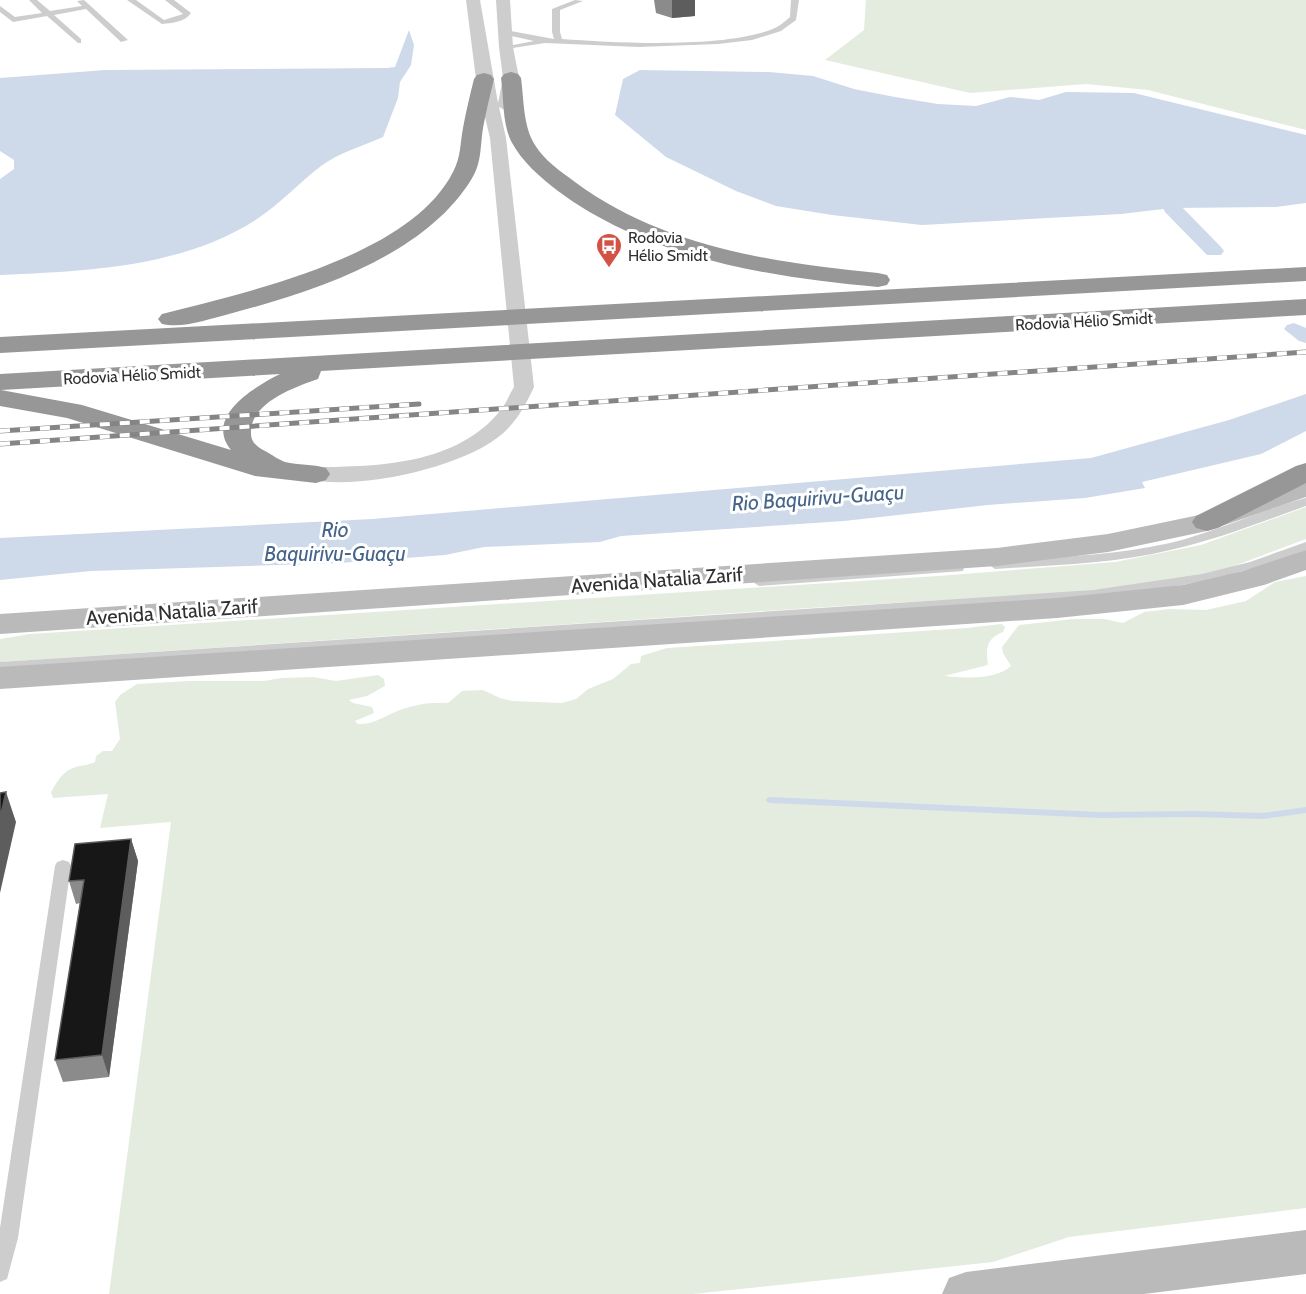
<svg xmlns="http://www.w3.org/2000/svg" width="1306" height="1294" font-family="Cabin,sans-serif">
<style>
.green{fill:#e4ece0}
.water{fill:#cedae9}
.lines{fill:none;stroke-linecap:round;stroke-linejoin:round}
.stream{fill:#cedae9;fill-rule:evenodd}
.canal{fill:#cedae9;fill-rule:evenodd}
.lane{fill:#cdcdcd;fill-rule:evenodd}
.street{fill:#cdcdcd;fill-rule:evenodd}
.secondary{fill:#bababa;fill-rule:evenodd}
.highway{fill:#979797;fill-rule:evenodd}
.rail-casing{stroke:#858585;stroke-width:5}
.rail{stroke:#fff;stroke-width:4;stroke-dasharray:10;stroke-linecap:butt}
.wall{fill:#8b8b8b}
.shaded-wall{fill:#5d5d5d}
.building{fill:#171717;stroke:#5d5d5d;stroke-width:1.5}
.labels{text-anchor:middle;stroke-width:6;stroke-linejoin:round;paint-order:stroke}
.far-poi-label{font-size:16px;fill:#303030;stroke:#fff;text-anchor:start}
.far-street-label{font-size:16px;fill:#303030;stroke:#fff}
.street-label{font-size:20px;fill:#303030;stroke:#fff}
.water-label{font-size:21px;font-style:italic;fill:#46658a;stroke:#fff}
</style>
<rect width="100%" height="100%" fill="#fff"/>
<path class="green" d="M866,0H1306V130L1148,90L1086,84L970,93L825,60L864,30Z
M1306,507V539L1229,568L1184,580L1065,593L825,607L0,662V639L30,634L938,576L1115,562L1201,545Z
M1306,576V1208L1069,1237L993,1262L693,1294H109L171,822L100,828L108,794L53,798L51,792C56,784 61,773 71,769C78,765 87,766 95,762L96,756L103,751H112L120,739L115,702L120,695L137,684L189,681H264L281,678L313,677L336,681L378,675L384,679L385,686L367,696L349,700L353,703L372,707L374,713L355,721L358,724C372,725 381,718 393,713C410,705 430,702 448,703L462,691L483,690L500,698L512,701L562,703L576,699L588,689L613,679L631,664L640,663L641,656L667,648L966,628L1002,624L1005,627L1003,632C985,639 986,650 988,665L944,676C963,678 997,680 1011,666L1003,653L1002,647L1019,625L1073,619H1104L1123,623L1144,612L1170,609L1206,610L1246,601L1275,582Z"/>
<path class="water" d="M409,30L414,45L411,65L400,82L398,98L383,137C363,146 338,153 321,166C299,183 280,204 257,219C181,268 87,271 0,275V179L14,169V160L0,151V78L105,70L387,68L395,67Z
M640,70L769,72L813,76L854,89L895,97L938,104L976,106L1010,97L1039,100L1066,92L1134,93L1306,135V203L1276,207L1172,208L1121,214L922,225L832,215L776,206L736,191L666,157L615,115L623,79Z
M1306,394V431L1261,454L1142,482L1145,488L1085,498L988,505L844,521L621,536L600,542L484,547L445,555L340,563L91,571L0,580V538L372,519L1091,458L1229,420Z"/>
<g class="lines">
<path class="stream" d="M770,797L1100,812L1193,811L1263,813L1306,807V813L1263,819L1193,817L1100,818L770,803L767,802L766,800L767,798Z"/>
<path class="canal" d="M1172,202L1179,204L1221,247L1224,251L1221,255H1207L1165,212L1163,208L1165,204Z
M1294,323L1306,328V343L1299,341L1284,329L1287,325Z"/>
<path class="lane" d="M29,0H37L50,11L82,6L77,1L84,0L128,40L121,42L86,9L54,15L81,39V43H78L47,16L13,22L0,12V6L15,17L42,13Z
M127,0H136L164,20L183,14L165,0H174L191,13C185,22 172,23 162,24Z
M575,0L583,1L560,10V32L562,39C615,43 728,49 775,28C780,26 785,21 790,17L791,0H799L796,20L781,31L752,40L718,44L639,47L545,43L506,49L502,47L534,41L502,34L501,32L505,30L554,39L552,32V9Z
M1306,498V506C1261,522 1216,540 1170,550C1113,564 1053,565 995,569L989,565L995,561C1053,557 1113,556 1170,543C1216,532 1260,510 1306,498Z
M1306,542V550C1237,577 1166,590 1093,598L0,670V662L1093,590L1202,574L1250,562Z
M958,564L963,565L964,568L963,571L759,586L753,582L759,578Z
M63,860L69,862L71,866L18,1238L7,1279L0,1282V1228L55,866L57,862Z"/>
<path class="street" d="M466,0H480L498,103L503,78L499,47L496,0H510L513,47L519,78L513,105L505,110L499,107L506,138L534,387C525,406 515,425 497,438C458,468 356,491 308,479L305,474L308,469L316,467C379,467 457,464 500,411C506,404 509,395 514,387L490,138L476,79Z"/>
<path class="secondary" d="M1306,478V497L1207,531L1108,552L997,566L0,634V614L997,548L1108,534L1199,515Z
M1306,550V570L1264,585L1183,605L1057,618L0,689V667L1057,598L1183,585L1243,571Z
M1306,1230V1274L1144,1294H942L949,1278L966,1272Z"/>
<path class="highway" d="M511,72L518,74L521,78C524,100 523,126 535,145C544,160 560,171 575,182C661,246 773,263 878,273L887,275L890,280L887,285L878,287C768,277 648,258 558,191C540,177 522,162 511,141C502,122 504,98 501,78L504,74Z
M484,73L491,75L494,79C490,95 486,112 483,128C480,147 482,163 471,180C423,257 312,292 229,314C209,319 182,329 162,324L158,319L162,314C247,292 410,257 453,172C461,157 460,144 463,128C466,111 470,95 474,79L477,75Z
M1306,267V281L0,353V337Z
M1306,299V315L321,371L318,379C295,387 249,403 251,434C251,442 257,447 265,451C271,454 279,460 285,462C298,465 313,464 326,468L330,474L326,480L316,483L255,476L67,418L0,406V374ZM280,374C254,387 204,417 231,450L82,405L1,390Z
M1306,463V483L1218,528L1207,531L1196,528L1192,522L1196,516L1296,466Z"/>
<defs>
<path id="rail" d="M0,431L419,404
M0,444L1306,352"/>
</defs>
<use href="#rail" class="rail-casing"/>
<use href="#rail" class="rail"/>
</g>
<path class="wall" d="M654,0H695V16L672,18L656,13Z
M131,839L138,861L109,1077L63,1082L55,1060L80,903L76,904L69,881Z"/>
<path class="shaded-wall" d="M672,0H695V16L672,18Z
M6,792L16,822L0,893V818Z
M131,839L138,861L109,1077L102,1055Z"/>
<path class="building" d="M6,792L0,818V793Z
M131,839L102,1055L55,1060L84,880L69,881L75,844Z"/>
<defs>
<symbol id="bus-pin" viewBox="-11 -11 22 30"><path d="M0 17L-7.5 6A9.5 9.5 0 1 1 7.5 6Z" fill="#d35246" stroke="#fff"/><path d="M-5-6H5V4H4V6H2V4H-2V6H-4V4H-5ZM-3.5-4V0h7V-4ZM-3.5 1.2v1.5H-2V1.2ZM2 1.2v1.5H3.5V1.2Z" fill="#fff"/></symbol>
</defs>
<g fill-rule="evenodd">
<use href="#bus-pin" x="594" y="231" width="30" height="40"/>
</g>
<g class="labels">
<g class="far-poi-label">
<text x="628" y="243">Rodovia<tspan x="628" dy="18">Hélio Smidt</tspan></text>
</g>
<g class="far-street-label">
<text transform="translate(1084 321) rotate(-3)" y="6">Rodovia Hélio Smidt</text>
<text transform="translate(132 375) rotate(-3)" y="6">Rodovia Hélio Smidt</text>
</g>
<g class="street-label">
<text transform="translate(657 580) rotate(-4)" y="7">Avenida Natalia Zarif</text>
<text transform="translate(172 612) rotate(-4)" y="7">Avenida Natalia Zarif</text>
</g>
<g class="water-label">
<text transform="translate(818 498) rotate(-4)" y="7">Rio Baquirivu-Guaçu</text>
<text x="335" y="537">Rio<tspan x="335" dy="24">Baquirivu-Guaçu</tspan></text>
</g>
</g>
</svg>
